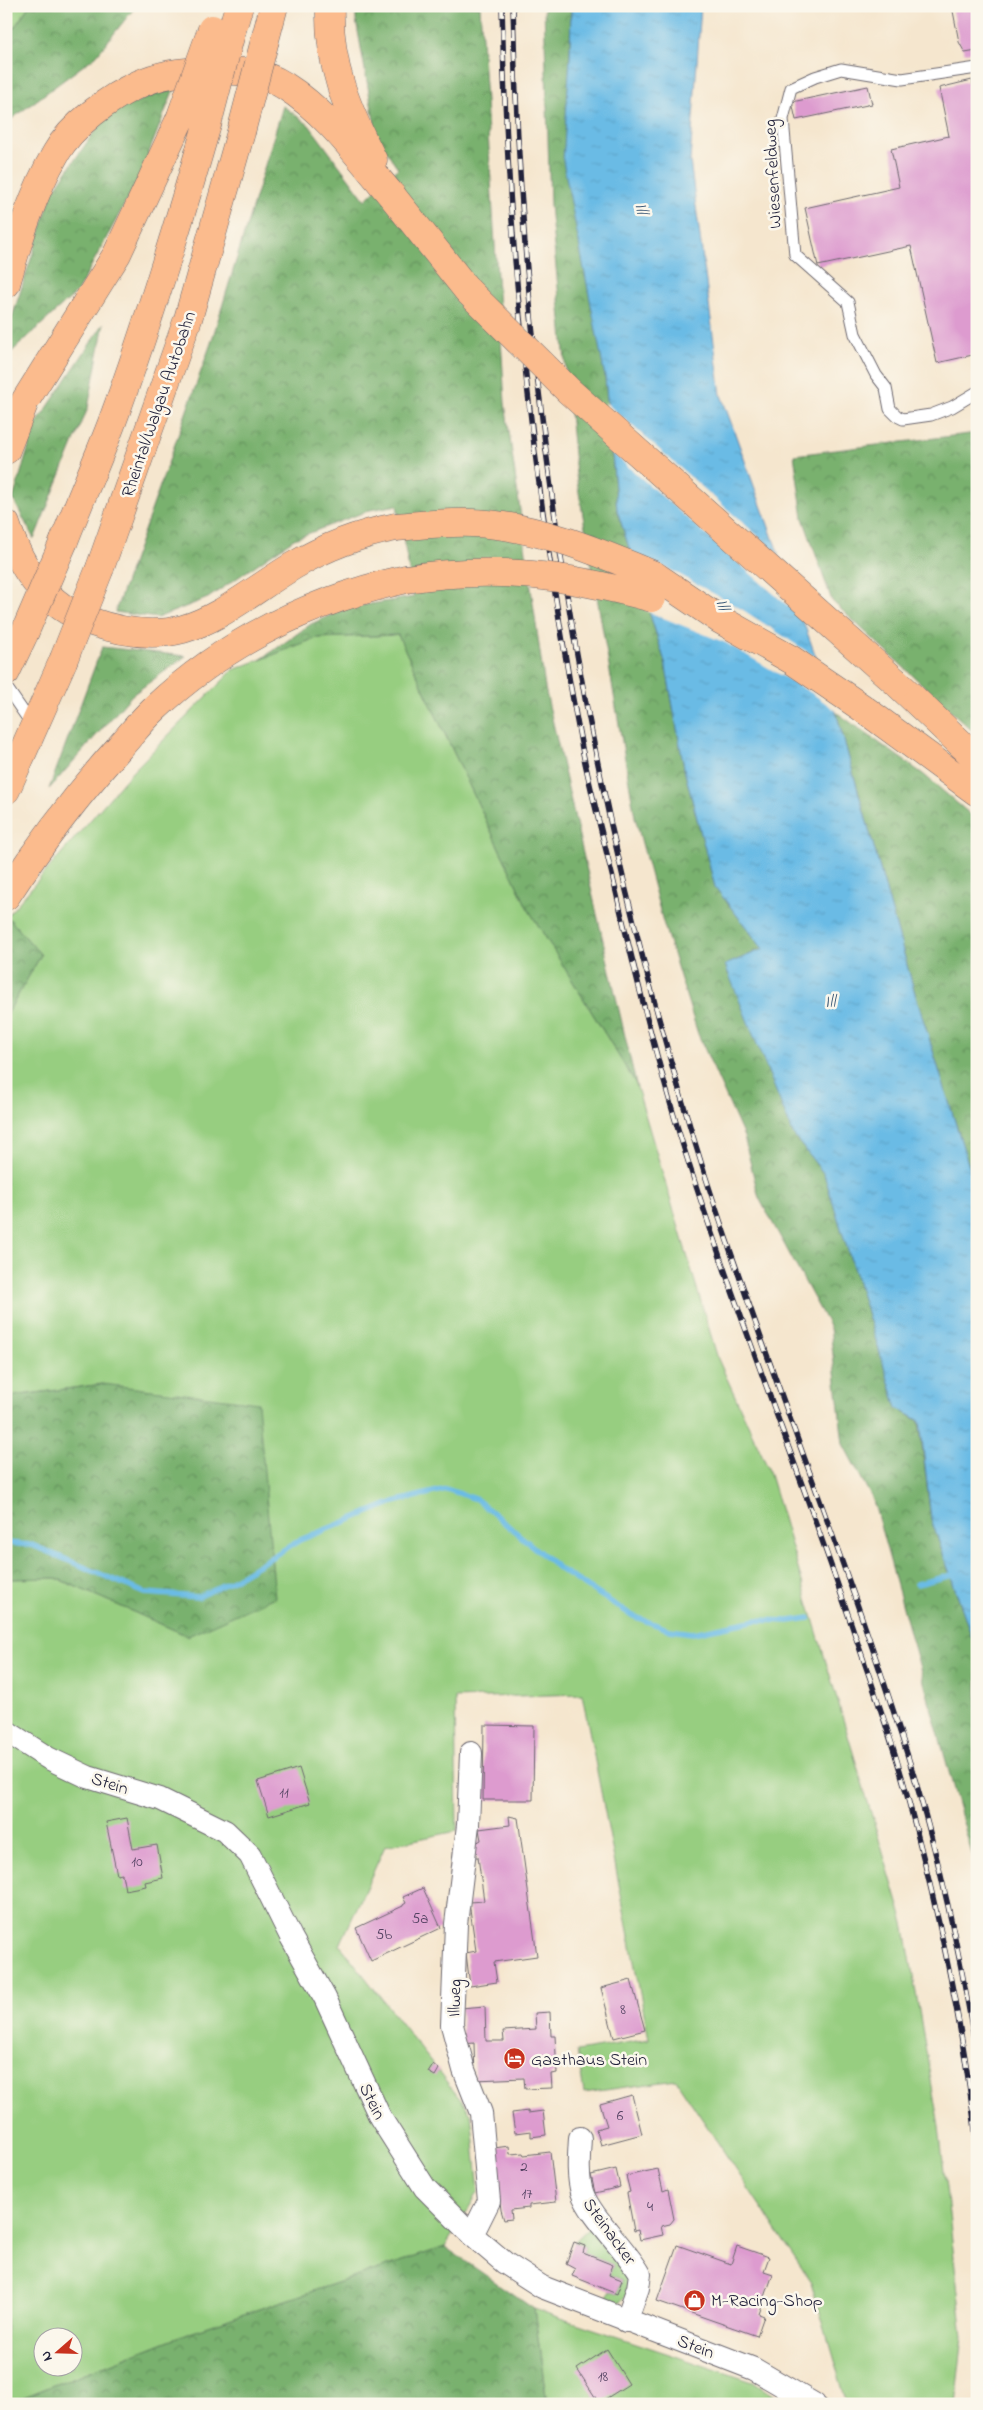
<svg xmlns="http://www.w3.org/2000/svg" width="983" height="2410" font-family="'Indie Flower',sans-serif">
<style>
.green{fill:#97ce80;stroke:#5c785e;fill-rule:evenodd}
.forest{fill:url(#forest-crowns);stroke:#4e6a54}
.water{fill:url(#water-ripples);stroke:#466e90}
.pier{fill:#f5e6ce}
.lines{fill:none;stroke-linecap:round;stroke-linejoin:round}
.stream{stroke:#6abbe5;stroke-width:5.5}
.building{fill:#dd9bcf}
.lane-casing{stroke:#6c676e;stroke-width:13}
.street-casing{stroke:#6c676e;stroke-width:24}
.highway-casing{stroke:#6c676e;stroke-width:29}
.lane{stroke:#fff;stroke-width:11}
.street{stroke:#fff;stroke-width:22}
.highway{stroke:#fbbb8d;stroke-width:28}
.rail-casing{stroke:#22223b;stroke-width:5.5}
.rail{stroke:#fbf7ec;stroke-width:4;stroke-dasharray:11;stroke-linecap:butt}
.highway-bridge-casing{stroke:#6c676e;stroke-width:29;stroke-linecap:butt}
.highway-bridge{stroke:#fbbb8d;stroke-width:28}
.labels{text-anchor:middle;stroke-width:5;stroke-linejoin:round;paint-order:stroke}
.number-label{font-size:15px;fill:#514060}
.street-label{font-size:18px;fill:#22223b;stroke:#fbf7ec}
.poi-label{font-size:18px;fill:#22223b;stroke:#fbf7ec;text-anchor:start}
.water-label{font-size:19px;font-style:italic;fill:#3b5876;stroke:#fbf7ec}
</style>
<defs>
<pattern id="forest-crowns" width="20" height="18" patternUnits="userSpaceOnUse" patternTransform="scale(1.25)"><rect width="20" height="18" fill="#79b16e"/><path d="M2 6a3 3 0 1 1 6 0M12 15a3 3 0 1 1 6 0" fill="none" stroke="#63905c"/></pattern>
<pattern id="water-ripples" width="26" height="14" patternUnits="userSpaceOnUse" patternTransform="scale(1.25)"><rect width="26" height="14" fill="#6abbe5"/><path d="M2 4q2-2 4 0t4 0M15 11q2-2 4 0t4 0" fill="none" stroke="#5ca0c5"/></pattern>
</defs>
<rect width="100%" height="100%" fill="#fbf7ec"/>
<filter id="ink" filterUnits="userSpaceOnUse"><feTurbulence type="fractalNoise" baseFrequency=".02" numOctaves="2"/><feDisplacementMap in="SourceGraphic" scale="10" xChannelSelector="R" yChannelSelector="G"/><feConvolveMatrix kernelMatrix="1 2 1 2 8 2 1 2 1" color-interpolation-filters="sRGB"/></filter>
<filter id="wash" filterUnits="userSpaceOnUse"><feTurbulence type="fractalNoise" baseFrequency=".0096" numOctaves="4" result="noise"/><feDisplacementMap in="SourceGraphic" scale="20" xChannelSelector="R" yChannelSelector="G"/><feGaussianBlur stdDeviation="1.12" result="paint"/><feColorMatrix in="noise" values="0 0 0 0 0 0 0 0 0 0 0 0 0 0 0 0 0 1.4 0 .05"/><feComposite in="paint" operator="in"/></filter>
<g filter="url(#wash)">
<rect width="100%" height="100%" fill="#f5e6ce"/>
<path class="green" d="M6,6H29L6,40Z
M398,635L527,907L636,1084L718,1359L768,1468L904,1923L939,2127L963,2336L955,2404H847L811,2282L676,2080L584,2093L577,2051L649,2039L582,1694L455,1698L457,1831L385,1846L340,1945L471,2113L479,2191L445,2247L190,2332L6,2404V1579L56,1578L188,1636L103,1384L6,1397V1016L41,955L7,916L133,771L233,670L316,638ZM42,2338H72V2368H42Z
M594,2223L630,2270L626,2296L620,2302L606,2298L610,2291L617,2294L622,2280L609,2275L613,2265L583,2253L585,2246L574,2242Z
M534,2309L753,2382L786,2404H547Z"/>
<path class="forest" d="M29,6H136L96,56L6,123V40Z
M356,6H480L505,403L545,688L636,1084L527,907L398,635L316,638L260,660L311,624L346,608L414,597L397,505L370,510L294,539L208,598L157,618L115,612L211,343L283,106L309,125L365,200L398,168L377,137L356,20Z
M544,6H571L570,57L605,377L617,510L665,662L685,773L715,887L763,949L726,965L794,1136L824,1174L897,1408L919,1421L931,1519L977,1652V1872L873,1500L843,1444L830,1328L759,1198L744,1137L698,1034L663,922L635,817L576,475L550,205Z
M175,86L139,178L77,292L6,357V336L53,191L106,115Z
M104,323L88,408L34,539L13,499L35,426Z
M977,433V735L832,601L803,518L794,455Z
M102,647L186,656L132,695L49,789Z
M836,712L923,774L977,820V1192L914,990Z
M7,916L41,955L6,1016V918Z
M103,1384L258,1403L275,1597L188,1636L56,1578L6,1579V1397Z
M445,2247L534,2309L547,2404H6L190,2332Z"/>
<path class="water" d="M571,6H701L690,161L721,395L836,712L914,990L977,1192V1652L931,1519L920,1421L897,1408L824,1174L794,1136L725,965L763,949L715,887L685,773L665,662L617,510L605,377L563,161L570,57Z"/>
<path class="pier" d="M605,402L782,557L806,622L609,450Z
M627,551L673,571L743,610L820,660L838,712L813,694L726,643L646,611Z"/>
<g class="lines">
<path class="stream" d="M6,1543L32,1545L145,1593L198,1597L235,1579L300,1540L394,1502L446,1489L476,1499L561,1570L633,1616L670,1630L693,1633L757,1620L789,1621L809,1618
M917,1584L956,1574"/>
</g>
<g id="blocks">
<path class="building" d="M952,6H977V51L965,53L959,42Z
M972,80L977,103V354L937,363L911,246L818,266L805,208L899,187L891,149L949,136L939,88Z
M868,86L872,104L796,120L792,102Z
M484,1725L534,1726L533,1800H483Z
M299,1768L310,1803L269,1816L258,1781Z
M509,1816L518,1818L537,1956L494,1962L497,1982L470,1986L466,1953L476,1951L469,1902L484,1901L478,1857H472L471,1846L481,1840L479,1829L510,1825Z
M127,1818L133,1849L157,1845L163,1878L145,1882L146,1886L125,1890L122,1874L117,1875L106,1822Z
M423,1888L441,1928L371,1961L356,1928L403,1906V1905L406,1903L403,1897Z
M631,1980L645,2030L614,2038L601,1988Z
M485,2006L486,2041H504L503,2031L536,2029L535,2013L550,2012L551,2036H555L557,2073L551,2074L552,2088L525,2089L524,2078L475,2080L474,2043L463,2044L461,2008Z
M433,2064L439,2069L435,2076L428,2072Z
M632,2095L642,2134L601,2145L596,2129L607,2126L600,2104Z
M528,2111V2113L543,2111L546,2135L531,2137V2131L515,2133L512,2113Z
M509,2146L510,2154L523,2153L524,2155L550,2152L556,2202L529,2205V2208L511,2210L512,2219L504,2220L501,2210L494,2148Z
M616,2169L620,2187L595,2193L591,2175Z
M658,2169L663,2191L668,2189L674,2219L670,2224L661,2226L663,2235L640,2240L638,2230L634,2231L627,2193L630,2192L626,2176Z
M574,2242L585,2246L583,2253L613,2265L609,2275L622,2280L617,2294L572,2276L575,2269L566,2264Z
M677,2245L731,2264L737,2246L769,2257L764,2271L773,2274L759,2314L764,2316L757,2336L657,2301Z
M607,2349L629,2384L599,2403L577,2369Z"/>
</g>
</g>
<g filter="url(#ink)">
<use href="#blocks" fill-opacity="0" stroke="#6c676e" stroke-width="1"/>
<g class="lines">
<defs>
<path id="lane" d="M977,68L902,79L841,69L815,77L791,88L783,119L795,255L848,302L855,334L876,375L886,388L890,409L897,416L903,419L931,415L952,407L977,392
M6,687L33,726"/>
<path id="street" d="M6,1731L48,1758L88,1777L160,1799L225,1831L250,1855L291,1937L325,1998L380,2117L425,2188L472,2235L505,2263L542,2287L754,2369L814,2404
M471,1753L468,1825L456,1924L452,2025L464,2070L481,2113L489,2201L472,2235
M580,2138C579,2156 577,2175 582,2192C590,2216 626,2249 640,2274L638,2288L626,2321"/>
<path id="highway" d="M330,6C328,65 347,109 373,160
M231,33L239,6
M265,40L274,6
M6,284C18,241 33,192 56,153C72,125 110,97 139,84C159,75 184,71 205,71C232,70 261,70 285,86C328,113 360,159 393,197
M6,450L25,401L117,254L180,119
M6,524C20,567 45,605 89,621C185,655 218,612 293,566C325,547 359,534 396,527
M64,541C79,502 96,464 111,425C148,326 178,226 207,125
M100,568L188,319L241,132
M654,575L719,619L792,660L861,707L977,792
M6,672L24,634
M897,683L977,759
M6,790L63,661
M6,896C40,844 77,795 118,749C130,736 141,721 154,709C225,642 312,600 406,579"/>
</defs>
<use href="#lane" class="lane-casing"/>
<use href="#street" class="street-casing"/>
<use href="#highway" class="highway-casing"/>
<use href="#lane" class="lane"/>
<use href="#street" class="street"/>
<use href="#highway" class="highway"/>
<defs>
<path id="rail" d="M502,6C507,257 534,496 581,743C590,790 603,836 614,883C634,969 655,1055 681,1139C734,1309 801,1473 857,1641C875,1693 894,1745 908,1799C939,1913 964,2029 977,2146
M513,6C522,403 585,796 705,1175C771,1380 855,1580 917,1786C943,1874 962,1965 977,2056"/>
</defs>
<use href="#rail" class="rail-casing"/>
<use href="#rail" class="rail"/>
<defs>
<path id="highway-bridge" d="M180,119L212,29
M207,125L231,33
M241,132L265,40
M393,197L468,291L569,391L897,683
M396,527C421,525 446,522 472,523C535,525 596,551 654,575
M406,579C495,565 566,575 652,598
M24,634L64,541
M63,661L100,568"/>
</defs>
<use href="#highway-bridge" class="highway-bridge-casing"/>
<use href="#highway-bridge" class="highway-bridge"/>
</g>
</g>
<defs>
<symbol id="hotel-disc" viewBox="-11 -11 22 22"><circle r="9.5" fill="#c8321e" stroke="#fbf7ec"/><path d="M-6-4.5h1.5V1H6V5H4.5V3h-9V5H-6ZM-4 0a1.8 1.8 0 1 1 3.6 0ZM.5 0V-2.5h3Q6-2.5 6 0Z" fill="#fff"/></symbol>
<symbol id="shop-disc" viewBox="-11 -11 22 22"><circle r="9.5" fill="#c8321e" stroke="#fbf7ec"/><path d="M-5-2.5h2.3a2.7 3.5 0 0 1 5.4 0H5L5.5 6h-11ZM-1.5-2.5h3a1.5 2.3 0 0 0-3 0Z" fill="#fff"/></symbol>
</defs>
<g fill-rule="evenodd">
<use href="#hotel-disc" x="502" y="2046" width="25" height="25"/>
<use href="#shop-disc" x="682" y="2288" width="25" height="25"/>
</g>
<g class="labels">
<g class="number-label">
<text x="284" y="1797">11</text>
<text x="137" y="1866">10</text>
<text x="420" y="1923">5a</text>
<text x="384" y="1939">5b</text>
<text x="623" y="2014">8</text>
<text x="620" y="2120">6</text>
<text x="524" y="2171">2</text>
<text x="527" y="2198">17</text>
<text x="650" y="2211">4</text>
<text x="603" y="2381">18</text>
</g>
<g class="street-label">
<text transform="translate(772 174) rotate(-93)" y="6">Wiesenfeldweg</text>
<text transform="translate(158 404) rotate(-71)" y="6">Rheintal/Walgau Autobahn</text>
<text transform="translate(110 1783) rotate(18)" y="6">Stein</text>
<text transform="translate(454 1998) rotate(-88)" y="6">Illweg</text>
<text transform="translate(373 2101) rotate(64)" y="6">Stein</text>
<text transform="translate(610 2231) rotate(54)" y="6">Steinacker</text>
<text transform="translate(696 2346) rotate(21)" y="6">Stein</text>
</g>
<g class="poi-label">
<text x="531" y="2065">Gasthaus Stein</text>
<text x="711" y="2306">M-Racing-Shop</text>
</g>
<g class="water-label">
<text transform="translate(643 208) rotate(81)" y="7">Ill</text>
<text transform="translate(724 604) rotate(76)" y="7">Ill</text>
<text x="830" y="1007">Ill</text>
</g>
</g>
<rect width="983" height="2410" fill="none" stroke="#fbf7ec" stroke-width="25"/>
<g transform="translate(58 2352) rotate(250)"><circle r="24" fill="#fbf7ec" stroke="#a4a2a5"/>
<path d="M0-4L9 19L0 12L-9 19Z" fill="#c8321e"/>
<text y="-8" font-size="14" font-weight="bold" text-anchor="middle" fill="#22223b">N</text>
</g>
</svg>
